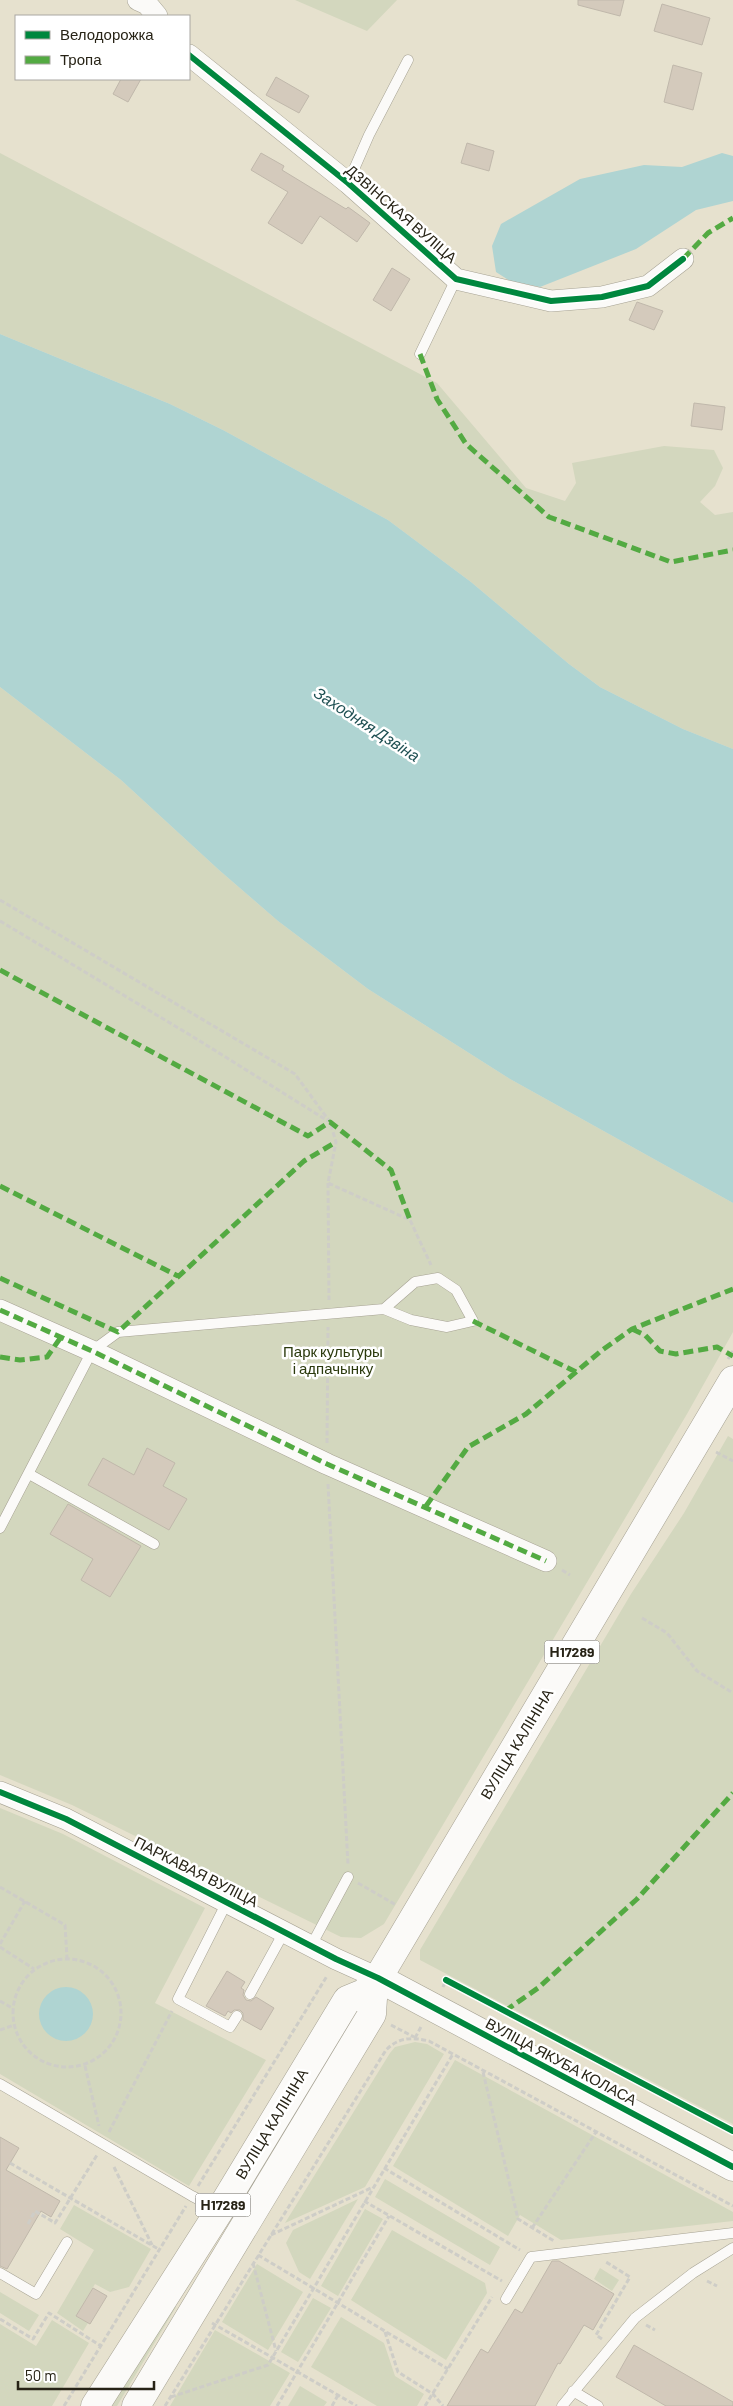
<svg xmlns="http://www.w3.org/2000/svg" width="733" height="2406" font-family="Barlow,sans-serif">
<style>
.green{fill:#d3d7be}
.water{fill:#afd4d2}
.building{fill:#d4cabc;stroke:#c0b8ab}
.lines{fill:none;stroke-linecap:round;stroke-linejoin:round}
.lane-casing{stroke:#a6a293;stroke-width:11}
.street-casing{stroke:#a6a293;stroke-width:22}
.secondary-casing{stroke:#a6a293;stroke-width:29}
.primary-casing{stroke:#a6a293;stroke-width:29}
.path{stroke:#cecdc7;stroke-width:3;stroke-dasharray:5 2.5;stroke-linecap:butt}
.lane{stroke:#fbfaf8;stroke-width:10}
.street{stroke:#fbfaf8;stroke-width:21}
.secondary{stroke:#fbfaf8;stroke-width:28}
.primary{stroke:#fbfaf8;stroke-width:28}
.quiet{stroke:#53aa42;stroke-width:5;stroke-dasharray:10 5;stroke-linecap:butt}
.cycleway-casing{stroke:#fff;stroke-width:9}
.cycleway{stroke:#00873e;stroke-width:6}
.labels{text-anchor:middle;stroke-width:5;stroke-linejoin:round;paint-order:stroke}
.shield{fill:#fff;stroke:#68655c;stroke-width:1}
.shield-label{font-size:14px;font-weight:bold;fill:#272316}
.street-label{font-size:15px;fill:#272316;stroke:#fff}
.park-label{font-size:15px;fill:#2b3a0d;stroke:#fff}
.water-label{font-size:16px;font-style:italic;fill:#1f5053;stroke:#fff}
</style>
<rect width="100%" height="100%" fill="#e6e1ce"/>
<path class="green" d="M295,0H397L367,31Z
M0,153L437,383L526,488L565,501L576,483L572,463L664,446L714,450L723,468L715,486L700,502L715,515L733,512V749L683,729L600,687L569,664L471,582L388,520L223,430L170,404L0,334Z
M0,687L121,780L219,870L278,921L368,989L510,1079L733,1203V1332L687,1414L384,1924L361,1938L341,1937L72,1805L0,1775Z
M728,1436L733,1439V2124L420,1960V1950L631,1594L684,1513Z
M0,1808L63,1834L205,1908L155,2003L266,2060L189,2186L0,2074Z
M415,2042L427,2044L444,2054L365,2187L285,2223L390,2053L395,2047Z
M455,2060L733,2212V2221L561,2240L520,2215L508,2236L393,2166Z
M385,2179L500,2247L490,2265L375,2197Z
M358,2199L310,2279L299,2272L286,2243L293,2230Z
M74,2205L151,2249L129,2287L110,2292L95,2284L76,2316L88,2323L83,2331L57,2313L94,2250L60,2229Z
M365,2209L383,2219L338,2296L321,2286Z
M392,2230L485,2283L487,2293L446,2360L351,2300Z
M257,2264L303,2292L268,2350L222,2322Z
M600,2268L619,2280L612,2291L594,2279Z
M0,2292L39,2315L29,2331L0,2313Z
M313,2298L331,2308L298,2362L281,2352Z
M166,2300L176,2307L117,2406H103Z
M341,2317L384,2343L395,2376L424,2394L417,2406H377L311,2367Z
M52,2320L89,2343L52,2406H0V2324L36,2346Z
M215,2330L290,2373L270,2406H170Z
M300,2386L327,2402L324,2406H288Z"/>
<path class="water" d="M722,153L733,156V201L696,210L636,249L540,287L510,281L496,272L492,246L501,224L580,179L644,165L682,167Z
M0,334L170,404L223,430L388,520L471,582L569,664L600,687L683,729L733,749V1203L510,1079L368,989L278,921L219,870L121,780L0,687Z
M39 2014a27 27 0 1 1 54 0a27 27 0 1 1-54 0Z"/>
<path class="building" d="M578,0H624L620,16L578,5Z
M662,4L710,18L702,45L654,31Z
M673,65L702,73L693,110L664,102Z
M276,77L309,96L299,113L266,95Z
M121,79H141L128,102L113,94Z
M467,143L494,151L489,171L461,163Z
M261,153L284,166L282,170L346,209L348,207L370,223L357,242L320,216L302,244L268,223L288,192L251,170Z
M392,268L410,279L391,311L373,300Z
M637,302L663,311L654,330L629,320Z
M694,403L725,407L722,430L691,426Z
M147,1448L175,1463L163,1486L187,1499L169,1530L88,1485L103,1458L134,1475Z
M68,1504L141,1546L110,1597L81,1580L93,1559L50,1534Z
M227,1971L245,1982L241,1988L244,1990L243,1995L246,2000L251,2001L256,1997L274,2008L261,2030L243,2020V2013L240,2010H234L231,2013L228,2011L225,2016L206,2006Z
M0,2137L19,2148L6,2170L60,2201L51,2217L41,2211L7,2269L0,2266Z
M552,2261H559L614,2294L593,2330L584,2325L560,2364L558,2363L535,2406H447L481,2349L488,2353L515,2309L522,2313Z
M93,2288L107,2296L90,2324L76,2316Z
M634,2345L733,2402V2406H666L616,2377Z"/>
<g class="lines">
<defs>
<path id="lane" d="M348,183L369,135L408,60
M420,354L456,279
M29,1474L154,1544
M0,1528L92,1351L118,1332L384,1309L411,1320L447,1327L473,1321L456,1290L438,1278L415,1282L384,1309
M227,1902L178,1999L230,2027L237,2016
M311,1946L348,1877
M250,1994L284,1932
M0,2084L192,2196L219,2210
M0,2273L36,2294L67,2242
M506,2299L531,2257L733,2233
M573,2391L598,2406
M562,2406L635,2318L693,2273L733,2248"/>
<path id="street" d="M138,0L147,4L157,16
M189,55L348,183L456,279L551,301L602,297L648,286L683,259
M0,1310L92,1351L327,1464L546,1561
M0,1792L66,1819L336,1959L378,1978"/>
<path id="secondary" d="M378,1978L733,2167"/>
<path id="primary" d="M95,2406L220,2210L347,2000L364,1993L378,1978L733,1380
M136,2406L372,2014L373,1998L378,1978"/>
</defs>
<use href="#lane" class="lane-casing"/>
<use href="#street" class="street-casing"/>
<use href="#secondary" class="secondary-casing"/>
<use href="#primary" class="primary-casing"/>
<path class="path" d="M0,900L295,1074L330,1122L336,1142L328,1183L410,1220L431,1265
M0,921L195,1038L328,1121
M328,1183L329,1300
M728,1359L733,1351
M327,1443L328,1327
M716,1452L733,1461
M328,1484L348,1865
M562,1570L570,1575
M642,1618L667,1633L697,1671L733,1693
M358,1883L396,1905
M0,1887L65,1925L67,1958
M0,1944L25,1901
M0,1947L34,1969
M13 2013a54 54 0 1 1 108 0a54 54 0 1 1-108 0Z
M443,1987L446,1980
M0,2001L12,2008
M391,2025L414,2037
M0,2030L14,2025
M415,2038L422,2025
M85,2066L99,2126
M483,2072L518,2219L554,2241
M109,2132L172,2011
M10,2163L160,2250
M114,2167L152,2245
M384,2168L520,2250
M198,2186L327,1976
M364,2201L502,2281
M28,2224L35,2211L55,2223L97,2155
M532,2228L596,2132
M271,2235L371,2188
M258,2255L448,2369
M253,2263L276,2351
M707,2281L717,2286
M0,2319L33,2339L49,2313L101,2346
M212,2323L357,2406
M646,2325L655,2330
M385,2332L398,2372L433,2394L443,2406
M602,2339L596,2335L630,2277L606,2262
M171,2397L268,2365L453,2054
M64,2406L186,2206
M165,2406L386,2050C399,2037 412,2037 429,2041L733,2206
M277,2406L389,2216
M332,2406L338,2395
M425,2406L492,2297"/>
<use href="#lane" class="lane"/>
<use href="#street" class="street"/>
<use href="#secondary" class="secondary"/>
<use href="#primary" class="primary"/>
<path class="quiet" d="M683,259L708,233L733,218
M420,354L437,399L466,444L549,517L671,562L733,550
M0,970L308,1136L330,1122L391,1170L410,1220
M0,1186L178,1276
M0,1278L118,1332L304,1161L336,1142
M0,1310L92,1351L327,1464L546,1561
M473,1321L578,1373
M632,1329L645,1335L660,1351L676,1354L717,1347L733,1356
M0,1357L20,1360L47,1357L61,1337
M426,1506L468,1447L526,1414L601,1351L632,1329L733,1289
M505,2011L538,1988L637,1899L733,1793"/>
<defs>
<path id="cycleway" d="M189,55L348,183L456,279L551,301L602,297L648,286L683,259
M0,1792L66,1819L336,1959L378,1978L733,2167
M446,1980L733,2131"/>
</defs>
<use href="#cycleway" class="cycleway-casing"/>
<use href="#cycleway" class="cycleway"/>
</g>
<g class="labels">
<g class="shield">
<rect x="544.5" y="1640.5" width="55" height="23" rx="4"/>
<rect x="195.5" y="2193.5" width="55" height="23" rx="4"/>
</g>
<g class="shield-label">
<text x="572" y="1657">Н17289</text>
<text x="223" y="2210">Н17289</text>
</g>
<g class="street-label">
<text transform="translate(401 214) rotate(41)" y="5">ДЗВІНСКАЯ ВУЛІЦА</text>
<text transform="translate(517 1744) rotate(-59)" y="5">ВУЛІЦА КАЛІНІНА</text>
<text transform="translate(196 1872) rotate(27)" y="5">ПАРКАВАЯ ВУЛІЦА</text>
<text transform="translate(561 2062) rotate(28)" y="5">ВУЛІЦА ЯКУБА КОЛАСА</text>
<text transform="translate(272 2124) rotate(-59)" y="5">ВУЛІЦА КАЛІНІНА</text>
</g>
<g class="park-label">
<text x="333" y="1357">Парк культуры<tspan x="333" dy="17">і адпачынку</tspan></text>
</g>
<g class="water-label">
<text transform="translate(367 724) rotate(33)" y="6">Заходняя Дзвіна</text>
</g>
</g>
<rect x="15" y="15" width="175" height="65" fill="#ffffff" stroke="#a9a7a2"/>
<rect x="25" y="31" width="25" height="8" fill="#00873e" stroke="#a9a7a2"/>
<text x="60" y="40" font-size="15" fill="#272316">Велодорожка</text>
<rect x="25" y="56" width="25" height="8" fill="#53aa42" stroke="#a9a7a2"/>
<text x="60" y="65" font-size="15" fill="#272316">Тропа</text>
<path d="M18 2381v8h136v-8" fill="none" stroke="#272316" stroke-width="2.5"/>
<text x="25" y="2381" font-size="15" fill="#272316" stroke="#ffffff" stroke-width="4" paint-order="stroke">50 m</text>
</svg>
